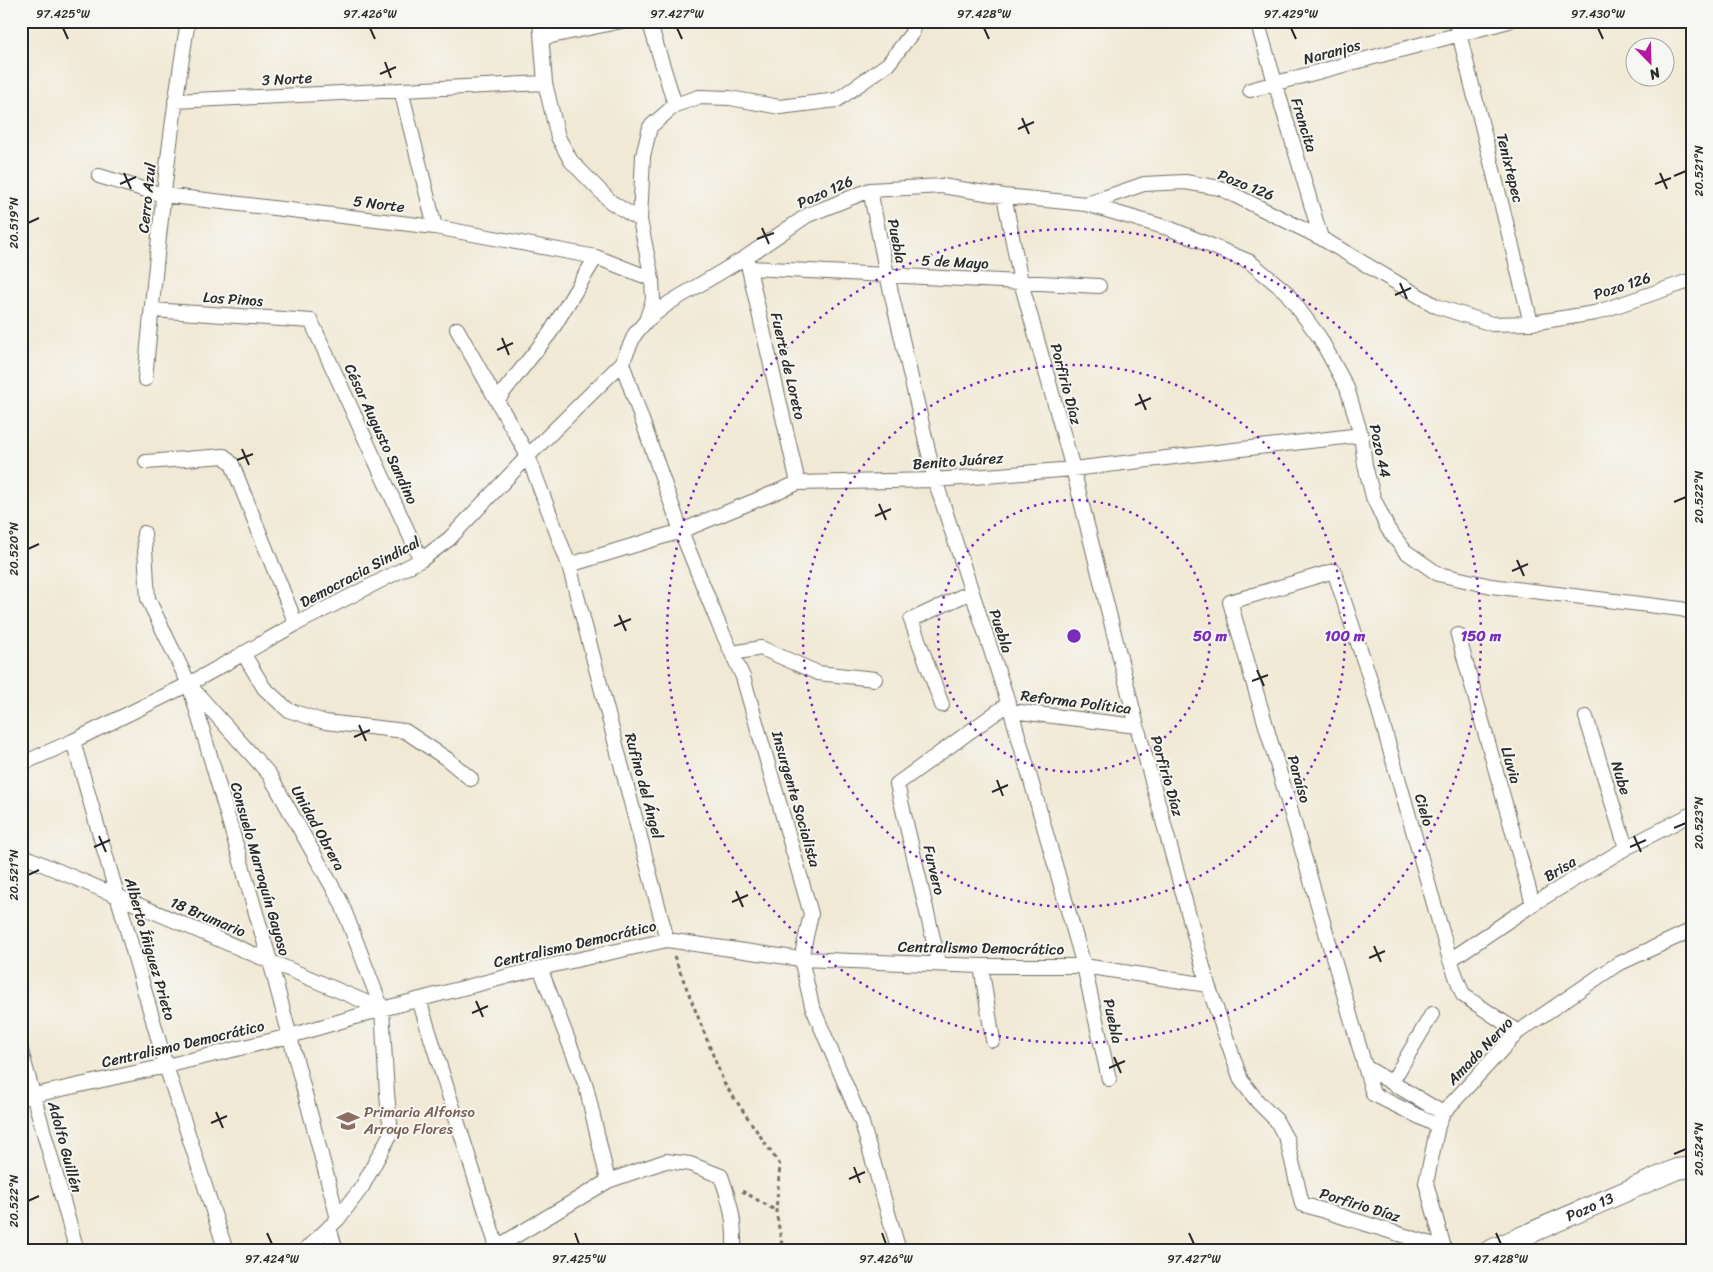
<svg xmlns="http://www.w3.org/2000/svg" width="1713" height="1272" font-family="Sriracha,sans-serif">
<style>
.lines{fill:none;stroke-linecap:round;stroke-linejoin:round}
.minor-casing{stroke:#706e66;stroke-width:16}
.secondary-casing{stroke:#706e66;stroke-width:22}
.path{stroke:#706e66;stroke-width:3;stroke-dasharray:4 4;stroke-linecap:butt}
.minor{stroke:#fff;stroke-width:14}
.secondary{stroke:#fff;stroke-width:20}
.ticks{fill:none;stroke:#2b2b2b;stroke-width:2}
.ring{fill:none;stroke:#7b2cbf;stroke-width:2.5;stroke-dasharray:2.5 5}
.labels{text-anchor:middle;stroke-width:4;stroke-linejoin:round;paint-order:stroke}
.street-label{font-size:15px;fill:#2b2b2b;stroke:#f6f6f2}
.education-label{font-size:15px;fill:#785e54;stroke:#f6f6f2;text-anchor:start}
.centre{fill:#7b2cbf;stroke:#f6f6f2;stroke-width:2.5}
.ring-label{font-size:15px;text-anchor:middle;font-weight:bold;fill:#7b2cbf;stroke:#f6f6f2;stroke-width:4;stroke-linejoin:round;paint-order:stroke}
.neatline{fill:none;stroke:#2b2b2b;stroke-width:2}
.ticks-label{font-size:12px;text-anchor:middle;fill:#2b2b2b}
</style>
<rect width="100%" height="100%" fill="#f6f6f2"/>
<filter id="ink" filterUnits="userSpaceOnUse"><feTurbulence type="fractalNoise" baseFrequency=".02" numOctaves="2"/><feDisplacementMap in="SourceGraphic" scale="10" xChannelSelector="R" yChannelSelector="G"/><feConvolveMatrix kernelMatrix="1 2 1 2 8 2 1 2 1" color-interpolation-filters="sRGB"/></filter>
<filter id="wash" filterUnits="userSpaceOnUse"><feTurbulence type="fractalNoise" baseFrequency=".0096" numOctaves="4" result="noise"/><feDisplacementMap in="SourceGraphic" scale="20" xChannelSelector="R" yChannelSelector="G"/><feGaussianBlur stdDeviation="1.12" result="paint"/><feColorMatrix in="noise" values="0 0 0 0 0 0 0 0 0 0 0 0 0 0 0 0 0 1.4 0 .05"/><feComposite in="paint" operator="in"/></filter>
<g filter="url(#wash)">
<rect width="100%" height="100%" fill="#f1e9d5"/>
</g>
<g filter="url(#ink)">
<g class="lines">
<defs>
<path id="minor" d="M540,21L545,83L558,137L571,161L611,202L640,220
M649,21L675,105
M1257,21L1321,238
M1456,21L1531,323
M542,38L622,21
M401,90L435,227
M1250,90L1509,21
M175,101L545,83
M99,176L163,195L435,227L596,257L652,279
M870,190L887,275L935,480L1011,711L1084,966L1109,1079
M1004,196L1021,282L1073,469L1137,726L1208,985L1241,1080L1258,1102L1276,1120L1287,1140L1302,1204L1444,1248
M1086,204L1171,229L1250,262L1286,292L1320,338L1347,388L1361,435L1365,465L1373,497L1388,529L1405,551L1438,574L1491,586L1681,609L1692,612
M747,260L798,483
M749,268L1099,286
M152,310L311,321L421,560
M646,321L653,300L652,279L640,220L643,156L650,127L675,105L699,97L730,98L780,107L837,100L888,64L912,33L914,21
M457,329L528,456L569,565L667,940
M622,363L681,531L719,625L743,677L811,914L801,959L812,1006L862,1123L899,1251
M145,379C156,259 168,140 188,21
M497,400L550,333L596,257
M146,462L224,456L232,464L296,624
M144,533L148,599L189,684L270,961L338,1219
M569,565L681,531L798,483L935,480L1073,469L1361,435
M1458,635L1533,904
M243,653L264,688L288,710L325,722L405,731L447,759L471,779
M733,653L761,648L818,673L875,679
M191,687L269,774L341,902L382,1009L387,1094L391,1133L362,1187L338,1219L304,1251
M942,705L911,620L971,592
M1011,711L1137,726
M1586,717L1626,848
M73,741L166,1066L226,1251
M21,764L73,741L189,684L296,624L421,560L449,539L528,456L622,363L635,334L646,321L669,303L746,257L808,215L870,190L942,186L1004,196L1086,204L1144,184L1185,182L1220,188L1321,238L1436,306L1492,324L1531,323L1595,313L1692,280
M21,855L382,1009
M1450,960L1533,904L1626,848L1692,814
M939,964L897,784L1008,704
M981,966L993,1040
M540,968L586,1086L608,1181
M419,1000L497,1247
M21,1051L77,1251
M1367,1068L1443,1113
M1392,1082L1432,1014
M21,1098L166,1066L290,1036L382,1009L540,968L667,940L801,959L981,966H1084L1208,985
M1438,1126L1373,1094L1230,602L1334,571L1369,676L1450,960L1463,995L1518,1032
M329,1227L336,1251
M490,1251L608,1181L666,1161L690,1164L721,1176C731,1204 735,1221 734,1251
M1446,1251L1444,1248L1426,1183L1438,1126L1443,1113L1518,1032L1616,965L1692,930"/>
<g id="secondary">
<path id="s1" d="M1489,1251L1677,1169L1692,1167"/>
</g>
</defs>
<use href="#minor" class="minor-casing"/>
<use href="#secondary" class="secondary-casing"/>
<path class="path" d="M674,956L724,1083L780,1165L776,1211L783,1251
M742,1191L775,1210"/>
<use href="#minor" class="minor"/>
<use href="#secondary" class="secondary"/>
</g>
</g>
<path class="ticks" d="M63,28L68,39M370,28L375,39M677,28L682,39M984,28L989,39M1291,28L1296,39M1598,28L1603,39M385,62L391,78M380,74L396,67M1022,118L1029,134M1018,129L1034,122M124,173L131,189M1660,173L1667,189M1674,176L1686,171M120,184L136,177M1655,184L1671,178M28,223L39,218M762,228L769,244M757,239L774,233M1400,283L1407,299M1395,295L1411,288M502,338L509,355M497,350L513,343M1139,394L1146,410M1135,405L1151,398M242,449L249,465M237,460L253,454M1674,502L1686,497M879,504L886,520M875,516L891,509M28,549L39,544M1517,560L1524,576M1512,571L1528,564M619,615L626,631M614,626L631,619M1257,670L1264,686M1252,681L1268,675M359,725L366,741M354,737L370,730M997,780L1003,796M992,792L1008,785M1674,828L1686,823M99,836L106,852M1634,836L1641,852M94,847L110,840M1630,847L1646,840M28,875L39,870M736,891L743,907M732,902L748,895M1374,946L1381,962M1369,958L1385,951M476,1001L483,1017M472,1013L488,1006M1114,1057L1121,1073M1109,1068L1125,1061M216,1112L223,1128M211,1123L227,1116M1674,1154L1686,1149M854,1167L860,1183M849,1179L865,1172M28,1201L39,1196M267,1233L272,1244M575,1233L579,1244M882,1233L886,1244M1189,1233L1194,1244M1496,1233L1501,1244"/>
<g class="ring">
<circle cx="1074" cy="636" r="136"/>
<circle cx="1074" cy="636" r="271"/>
<circle cx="1074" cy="636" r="407"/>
</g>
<defs>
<symbol id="school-bare" viewBox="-9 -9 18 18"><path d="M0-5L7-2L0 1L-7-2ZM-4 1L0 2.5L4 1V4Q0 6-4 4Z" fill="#8d6e63" stroke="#f6f6f2" stroke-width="2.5" paint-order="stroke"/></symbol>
</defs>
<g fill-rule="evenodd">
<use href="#school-bare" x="332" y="1105" width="32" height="32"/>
</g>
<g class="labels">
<g class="street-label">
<text transform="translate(1332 52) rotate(-15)" y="5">Naranjos</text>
<text transform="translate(287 79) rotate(-3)" y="5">3 Norte</text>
<text transform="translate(1304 125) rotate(73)" y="5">Francita</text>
<text transform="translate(1510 168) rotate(76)" y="5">Tenixtepec</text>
<text transform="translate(1246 185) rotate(22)" y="5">Pozo 126</text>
<text transform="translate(825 192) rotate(-24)" y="5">Pozo 126</text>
<text transform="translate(147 198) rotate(-84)" y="5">Cerro Azul</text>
<text transform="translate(379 204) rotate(7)" y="5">5 Norte</text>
<text transform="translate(897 241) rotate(79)" y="5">Puebla</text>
<text transform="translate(955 262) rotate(3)" y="5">5 de Mayo</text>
<text transform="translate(1622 286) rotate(-18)" y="5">Pozo 126</text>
<text transform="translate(233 299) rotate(4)" y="5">Los Pinos</text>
<text transform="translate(788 366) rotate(77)" y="5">Fuerte de Loreto</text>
<text transform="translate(1066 384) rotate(75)" y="5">Porfirio Díaz</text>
<text transform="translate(381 434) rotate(65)" y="5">César Augusto Sandino</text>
<text transform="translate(1380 451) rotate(78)" y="5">Pozo 44</text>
<text transform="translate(958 461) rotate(-4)" y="5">Benito Juárez</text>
<text transform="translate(360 572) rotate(-28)" y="5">Democracia Sindical</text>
<text transform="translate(1001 631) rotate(72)" y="5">Puebla</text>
<text transform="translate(1076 702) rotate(7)" y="5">Reforma Política</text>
<text transform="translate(1511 765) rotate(74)" y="5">Lluvia</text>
<text transform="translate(1167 776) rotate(74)" y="5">Porfirio Díaz</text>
<text transform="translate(1621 778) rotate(73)" y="5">Nube</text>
<text transform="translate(1299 779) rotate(74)" y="5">Paraíso</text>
<text transform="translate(644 786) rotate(75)" y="5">Rufino del Ángel</text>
<text transform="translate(796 799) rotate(74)" y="5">Insurgente Socialista</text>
<text transform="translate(1424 810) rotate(74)" y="5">Cielo</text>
<text transform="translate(318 828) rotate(61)" y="5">Unidad Obrera</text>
<text transform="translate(260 869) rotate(74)" y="5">Consuelo Marroquín Gayoso</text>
<text transform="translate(1560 869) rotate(-31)" y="5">Brisa</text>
<text transform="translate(934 870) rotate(77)" y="5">Furvero</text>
<text transform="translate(208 917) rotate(23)" y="5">18 Brumario</text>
<text transform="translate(575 944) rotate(-13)" y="5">Centralismo Democrático</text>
<text transform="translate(981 948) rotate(1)" y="5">Centralismo Democrático</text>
<text transform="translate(150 949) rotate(74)" y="5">Alberto Íñiguez Prieto</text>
<text transform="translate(1113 1021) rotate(78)" y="5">Puebla</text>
<text transform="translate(183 1044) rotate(-13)" y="5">Centralismo Democrático</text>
<text transform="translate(1480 1051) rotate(-46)" y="5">Amado Nervo</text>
<text transform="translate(65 1147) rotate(75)" y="5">Adolfo Guillén</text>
<text transform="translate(1360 1205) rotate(17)" y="5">Porfirio Díaz</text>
<text dy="5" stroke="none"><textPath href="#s1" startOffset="110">Pozo 13</textPath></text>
</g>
<g class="education-label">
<text x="364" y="1117">Primaria Alfonso<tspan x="364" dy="17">Arroyo Flores</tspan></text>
</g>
</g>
<circle cx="1074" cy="636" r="8" class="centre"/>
<g class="ring-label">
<text x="1210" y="641">50 m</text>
<text x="1345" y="641">100 m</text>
<text x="1481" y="641">150 m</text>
</g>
<rect width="1713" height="1272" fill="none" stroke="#f6f6f2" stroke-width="55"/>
<g transform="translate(1650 62) rotate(157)"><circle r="24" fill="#f6f6f2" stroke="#a5a5a2"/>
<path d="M0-4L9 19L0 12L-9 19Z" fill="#b5179e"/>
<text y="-8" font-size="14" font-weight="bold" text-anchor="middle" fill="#2b2b2b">N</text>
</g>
<rect x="28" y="28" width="1658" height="1216" class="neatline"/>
<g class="ticks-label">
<text x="63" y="18">97.425°W</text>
<text x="370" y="18">97.426°W</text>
<text x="677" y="18">97.427°W</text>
<text x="984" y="18">97.428°W</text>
<text x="1291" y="18">97.429°W</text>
<text x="1598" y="18">97.430°W</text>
<text transform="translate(1699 171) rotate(-90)" y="4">20.521°N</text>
<text transform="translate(14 223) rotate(-90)" y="4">20.519°N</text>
<text transform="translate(1699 497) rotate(-90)" y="4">20.522°N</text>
<text transform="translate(14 549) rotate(-90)" y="4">20.520°N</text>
<text transform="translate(1699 823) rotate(-90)" y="4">20.523°N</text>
<text transform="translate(14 875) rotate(-90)" y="4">20.521°N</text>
<text transform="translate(1699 1149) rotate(-90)" y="4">20.524°N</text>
<text transform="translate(14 1201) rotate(-90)" y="4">20.522°N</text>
<text x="272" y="1263">97.424°W</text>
<text x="579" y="1263">97.425°W</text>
<text x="886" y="1263">97.426°W</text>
<text x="1194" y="1263">97.427°W</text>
<text x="1501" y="1263">97.428°W</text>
</g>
</svg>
